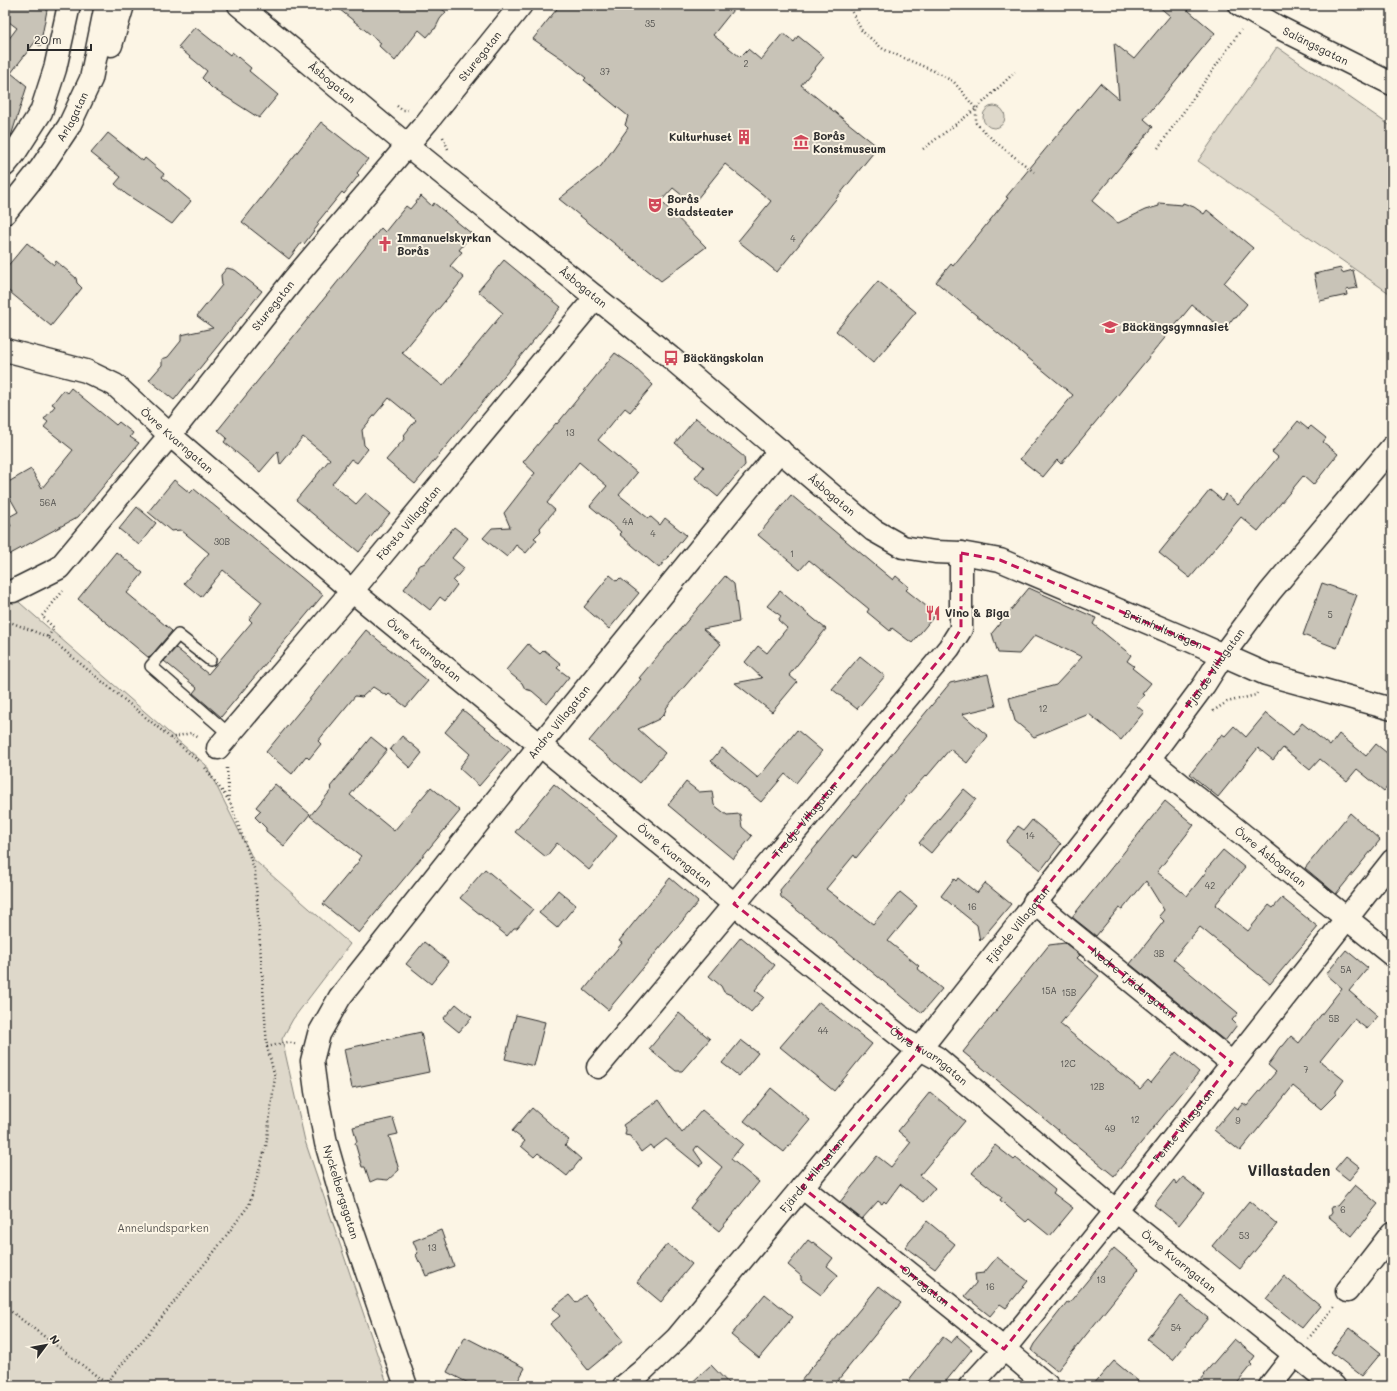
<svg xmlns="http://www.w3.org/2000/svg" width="1397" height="1391" font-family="Mali,sans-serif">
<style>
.green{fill:#ded8ca;stroke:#84827a}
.building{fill:#c8c3b7;stroke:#2b2b2b}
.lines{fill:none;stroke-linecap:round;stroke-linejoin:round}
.service-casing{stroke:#2b2b2b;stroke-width:14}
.minor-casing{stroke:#2b2b2b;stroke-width:25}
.tertiary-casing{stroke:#2b2b2b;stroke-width:25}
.primary-casing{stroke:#2b2b2b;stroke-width:25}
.path{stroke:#2b2b2b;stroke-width:2.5;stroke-dasharray:1 3;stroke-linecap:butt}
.service{stroke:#fcf5e5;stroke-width:11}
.minor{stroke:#fcf5e5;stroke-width:22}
.tertiary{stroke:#fcf5e5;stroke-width:22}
.primary{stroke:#fcf5e5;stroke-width:22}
.marked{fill:none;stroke:#c2185b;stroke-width:3;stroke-dasharray:8 5;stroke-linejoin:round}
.labels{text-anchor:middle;stroke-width:4;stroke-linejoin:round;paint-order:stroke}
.number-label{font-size:9px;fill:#52514e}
.street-label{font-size:11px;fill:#2b2b2b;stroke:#fcf5e5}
.poi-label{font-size:11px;font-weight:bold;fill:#2b2b2b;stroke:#fcf5e5;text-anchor:start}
.park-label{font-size:11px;fill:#585653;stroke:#fcf5e5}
.district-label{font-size:15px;font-weight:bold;fill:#2b2b2b;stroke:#fcf5e5}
</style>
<rect width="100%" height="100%" fill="#fcf5e5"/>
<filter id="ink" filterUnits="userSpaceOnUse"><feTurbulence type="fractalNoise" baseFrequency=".025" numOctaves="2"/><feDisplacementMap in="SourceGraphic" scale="8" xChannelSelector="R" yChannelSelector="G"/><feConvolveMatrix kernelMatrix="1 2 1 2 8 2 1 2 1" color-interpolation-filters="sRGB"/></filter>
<g filter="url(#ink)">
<path class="green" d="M1277,47L1392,127V295L1198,161Z
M983 117a11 11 0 1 1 22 0a11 11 0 1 1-22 0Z
M5,590L206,765L253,859L350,944L293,1019L282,1039L305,1141L388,1386H5Z"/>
<path class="building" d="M5,5H48L40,46L35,42L11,73L27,86L11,136L6,143H5V44L17,28L5,19Z
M334,5H436L446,12L440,19L435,29H434L427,37L419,30L395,61L379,46L381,43Z
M560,5H737L713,35L740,57L748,49L761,60L783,33L794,42L798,36L824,57L801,85L878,147L777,272L738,241L771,201L725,164L693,204L673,188L661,201L706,247L661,281L559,199L601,166L628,128L625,125L628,116L584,80L586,78L564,60L533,39Z
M1157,5H1182L1215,33L1144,119L1153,127L1092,201L1118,223L1145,210L1159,206V203L1182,205L1183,203L1194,207L1204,214L1207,210L1253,248L1224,283L1247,304L1236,318L1234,317L1224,330L1192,305L1061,464L1057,460L1043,477L1020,459L1073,395L936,282L951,264L953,266L1008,198L1006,197L1100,83L1119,99L1114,43L1134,59L1170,16Z
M195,27L230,55L232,52L251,68L249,71L278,95L259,118L212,88L202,78L207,71L178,47Z
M321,122L368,159L357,173L359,175L344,194L342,192L317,223L319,224L304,244L302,242L289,259L242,222Z
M108,133L143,161L145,158L164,174L162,177L191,201L172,224L126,194L115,184L121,177L91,153Z
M421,196L432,206L434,203L472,234L459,250L462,252L450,266L464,278L402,353L443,386L503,313L478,291L504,260L561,307L415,484L386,460L405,438L404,435L416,420L389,398L362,430L364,445L368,449L357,463L351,459L332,484L356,504L366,493L390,513L359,552L296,500L330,459L303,437L280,465L278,451L260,472L224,442L227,438L218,430L381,228L385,232L406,206L410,209Z
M27,243L54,265L56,261L76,278L77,283L82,288L51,326L5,288V269Z
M227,268L235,270L262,291L174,400L149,380L162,365V359L168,357L181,341V335L213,328L197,316L222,285L221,275Z
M1341,268L1342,273L1353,270L1357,288L1346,290L1347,295L1320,301L1314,274Z
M878,281L916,312L873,363L836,331Z
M615,353L631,364L653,385L630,412L625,408L598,440L637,473L619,495L648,518L651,517L660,525L665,518L686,535L659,568L619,534L621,532L590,506L607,486L579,462L547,503L555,510L540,528L541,531L534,538L537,540L526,553L516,545L507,557L483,538L492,528L510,527L504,513L535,473L523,462L556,423L557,424Z
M71,388L116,425L119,422L133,433L130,437L139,443L78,517L5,557V529L11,526L7,518L18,512L5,489V484L31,469L42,488L73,450L44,427L48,422L44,419L55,406L52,404L63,390L67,393Z
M696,418L744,457L745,465L718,497L695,478L704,467L675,443Z
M1298,421L1308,429L1311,426L1326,438L1323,442L1338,454L1313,485L1303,476L1258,531L1241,517L1190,578L1159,553L1210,490L1222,500L1226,494L1238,505L1278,457L1272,452Z
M174,480L190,493L194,489L323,595L221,717L193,693L197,688L164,661L176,648L208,674L252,622L249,619L262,602L223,570L201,597L184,583L209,553L181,530L171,531L148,512Z
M791,495L893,580L896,576L909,587L906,590L936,614L912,643L892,628L890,631L867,612L869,609L809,560L800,570L758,535Z
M137,507L156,523L139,545L119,529Z
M454,527L468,538L452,558L464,568L453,581L457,585L445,601L440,597L430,610L404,589L416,573L418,566L425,563Z
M116,552L143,573L127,593L172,631L149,658L78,599Z
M610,575L617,581L620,578L639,593L609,629L584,607Z
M725,576L734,584L739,622L703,629L721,644L667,707L664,714L659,719L638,729L665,753L640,783L589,741L641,679L639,678Z
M1322,583L1357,595L1337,648L1303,635Z
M1029,588L1096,618L1093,624L1131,655L1127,661L1134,666L1132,668L1151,683L1142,694L1144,695L1136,705L1144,712L1121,740L1089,714L1034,737L1015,721L1009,698L1056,685L1082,657L1035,635L1019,654L998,653L992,633Z
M780,591L826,629L789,675L797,682L772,712L735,683L762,678L745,662L758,646L767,653L787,628L778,620L781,616L767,606Z
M366,630L428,681L406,707L389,694L387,696L373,687L362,697L355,696L318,741L321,744L309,759L306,756L292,774L266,752Z
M528,644L540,654L544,650L561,664L557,668L569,677L547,704L532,691L525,689L522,683L506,670Z
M860,656L885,676L857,709L832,689Z
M988,674L996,706L962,714L988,736L967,763L950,749L927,776L926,775L907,796L856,858L854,855L826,889L873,924L900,892L917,906L888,941L919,966L917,968L942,989L922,1013L781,897L780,890L950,683Z
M463,710L511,749L479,786L459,768L470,754L445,732Z
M1266,713L1293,735L1302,723L1330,746L1339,734L1366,756L1376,744L1392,757V781L1384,791L1357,769L1347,781L1320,759L1310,770L1283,748L1273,760L1258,748L1218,797L1190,774L1222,734L1225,736L1234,726L1246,737Z
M797,730L822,751L796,783L785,774L761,802L711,761L722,748L758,778Z
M402,736L422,753L410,768L390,750Z
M371,737L387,750L350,795L394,831L431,787L460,811L359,933L323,904L359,861L358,860L361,856L310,816L332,789L330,787Z
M686,782L699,792L712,791L714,805L727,815L740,814L742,827L752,836L733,859L668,805Z
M275,784L310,814L284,846L266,831V828L255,817L261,811L256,807Z
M554,784L617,836L589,870L557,843L546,857L515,832Z
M964,789L976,799L931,853L919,843Z
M1165,801L1194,825L1157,872L1187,896L1206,872L1205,871L1223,850L1245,868L1215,905L1248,931L1269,905L1273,908L1282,898L1318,927L1270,984L1200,927L1173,959L1238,1013L1232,1020L1237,1025L1225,1041L1130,964L1164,921L1159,916L1164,910L1146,881L1122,910L1119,908L1096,936L1072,917Z
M1350,813L1380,840L1336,894L1305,868Z
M1032,820L1061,844L1041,870L1006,842L1018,826L1024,830Z
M485,869L533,909L517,928H514L507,936L460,898Z
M670,878L698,902L608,1010L584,990L622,943L619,941Z
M958,878L977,893L985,883L1011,904L980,941L977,925L941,896L954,879L956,881Z
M558,890L576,905L557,928L539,913Z
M741,937L775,965L755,990L764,997L751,1012L731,995L724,992L721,986L709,976Z
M424,942L449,962L431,984L406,964Z
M1065,943L1080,955L1077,958L1099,976L1060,1024L1140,1089L1148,1080L1151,1083L1176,1052L1199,1072L1114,1176L963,1052L1049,945Z
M1346,950L1368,968L1349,991L1378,1016L1367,1029L1354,1019L1320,1061L1344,1080L1336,1091V1094L1321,1109L1293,1086L1240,1151L1214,1130L1234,1106L1238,1109L1243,1103L1247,1106L1276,1072L1268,1065L1276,1054L1277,1051L1280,1047L1283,1046L1291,1036L1299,1043L1342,988L1326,974Z
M819,1002L872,1044L834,1091L780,1047Z
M456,1004L472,1017L459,1032L443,1019Z
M679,1013L710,1039L682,1071H676L649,1049Z
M516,1015L545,1022L534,1066L505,1059Z
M421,1032L429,1072L352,1088L344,1049Z
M741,1040L758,1053L739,1076L722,1063Z
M771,1088L810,1120L784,1152L744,1121Z
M930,1092L965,1121L920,1175L935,1188L923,1202L900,1184L886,1203L884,1201L882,1204L878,1201L862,1219L840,1202L877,1156L891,1167L911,1142L898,1131Z
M659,1100L682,1133L702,1110L743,1144L731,1159L759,1182L719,1231L690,1208L722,1167L697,1146L694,1150L703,1163L699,1166L666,1139L653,1149L650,1145L641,1152L630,1136L625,1135L626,1130L623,1125Z
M532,1108L569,1140L565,1145L581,1159L567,1176L538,1153L534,1157L521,1146L525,1141L512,1131Z
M393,1118L398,1134L389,1136L399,1170L388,1180L377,1179L370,1182L365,1167H362L355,1143L357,1142L353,1127Z
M995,1145L1014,1160L1016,1158L1055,1190L1053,1193L1073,1208L1050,1236L1029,1219L1026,1222L1000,1200L1002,1197L972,1173Z
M1346,1156L1360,1167L1349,1180L1335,1169Z
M1183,1177L1204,1194L1179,1225L1154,1205L1174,1180L1177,1184Z
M1355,1185L1378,1204L1352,1236L1329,1217L1332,1213L1331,1207L1337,1206Z
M1249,1201L1277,1224L1240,1269L1212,1246Z
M927,1221L955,1244L935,1269L905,1247Z
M441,1230L454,1266L426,1276L421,1264L419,1262L416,1255L418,1253L413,1241Z
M808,1240L812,1243L813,1242L833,1258L827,1266L838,1275L821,1295L801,1280V1276L788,1265Z
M667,1244L692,1264L661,1302L637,1282Z
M1114,1248L1139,1269L1057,1371L1031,1350L1034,1344L1067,1302L1069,1303Z
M997,1257L1028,1281L1006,1308L1000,1304L990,1316L965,1296L976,1283L975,1274L984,1273Z
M1284,1276L1320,1306L1302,1328L1266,1299Z
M879,1286L901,1303L833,1386H797L808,1372L809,1370L814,1365Z
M765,1294L793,1317L759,1358L731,1335Z
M569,1295L576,1303L585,1295L623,1341L588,1370L550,1324L560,1316L553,1308Z
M1181,1296L1208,1318L1173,1360L1147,1339Z
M1350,1328L1381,1353L1362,1376L1331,1352Z
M957,1336L972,1349L942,1386H904L943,1337L951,1343Z
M465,1337L525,1368L515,1386H474L447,1372Z
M1234,1339L1255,1356L1250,1363L1252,1365L1235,1386H1196L1205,1375L1204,1374Z
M1114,1361L1144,1386H1092Z
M711,1365L731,1386H688Z"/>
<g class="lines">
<defs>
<path id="service" d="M210,660L178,635L151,666L229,734"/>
<g id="minor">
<path id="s1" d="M1240,5L1276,26L1392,84"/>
<path id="s2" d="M5,350L86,371L115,385L170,435L352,591L734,904L906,1041L937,1058L1116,1211L1334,1386"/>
<path id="s3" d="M13,591L59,568L170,435L294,279L427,122L521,5"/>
<path id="s4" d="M218,748L352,591L596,297"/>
<path id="s5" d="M1149,759L1392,955"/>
<path id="s6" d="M1034,902L1232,1063"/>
<path id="s7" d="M598,1067L949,648L961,629V553"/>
<path id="s8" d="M802,1187L1004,1349L1048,1386"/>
<path d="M1347,1291L1392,1233"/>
<path id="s9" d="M406,1386L344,1206L326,1143L316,1091L312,1061L319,1034L340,997L540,745L780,450"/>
<path id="s10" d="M624,1386L641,1372L677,1338L862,1115L920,1049L1149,759L1204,685L1223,655L1270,592L1392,447"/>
<path id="s11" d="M970,1386L1004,1349L1116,1211L1392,861"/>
<path d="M1270,1386L1295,1354"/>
</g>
<g id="tertiary">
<path id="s12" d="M239,5L408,146L671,358L873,530L903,547L935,552L961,553L1000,560L1189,640L1266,674L1392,709"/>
</g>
<g id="primary">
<path d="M111,45L123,5"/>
<path d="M5,165L14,154L41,112L55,69L69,5"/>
<path id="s13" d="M5,213L41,168L69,126L91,79L106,5"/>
</g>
</defs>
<use href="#service" class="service-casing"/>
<use href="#minor" class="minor-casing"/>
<use href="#tertiary" class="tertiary-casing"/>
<use href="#primary" class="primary-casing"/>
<path class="path" d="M848,5L862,31L883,49L934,71L954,82L976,109V123C993,142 1014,156 1034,172
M397,106L402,110H408
M443,137L448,149
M1158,148L1241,30
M923,149L976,109L1015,72
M5,620L48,637L200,762
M48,637L54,628L42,616L63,591
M1213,711L1227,702L1256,695L1257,693
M170,738L191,733L199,738
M227,768L229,801
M267,1047L288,1042L295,1044
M5,1307L106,1383L158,1322L214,1252L249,1205L266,1146L275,1077L267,1047L255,871L230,802L204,766
M1308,1339L1334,1307
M103,1386L106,1383L110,1386"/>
<use href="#service" class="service"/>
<use href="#minor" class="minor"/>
<use href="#tertiary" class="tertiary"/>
<use href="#primary" class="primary"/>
</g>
</g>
<path class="marked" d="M961,553L1000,560L1223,655L1149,759L1034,902L1232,1063L1004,1349L802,1187L920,1049L734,904L949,648L961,629Z"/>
<defs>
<symbol id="building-bare" viewBox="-9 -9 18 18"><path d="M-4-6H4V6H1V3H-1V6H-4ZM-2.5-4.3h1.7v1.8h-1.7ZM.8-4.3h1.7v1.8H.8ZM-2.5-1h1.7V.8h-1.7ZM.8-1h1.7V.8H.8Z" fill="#d1495b" stroke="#fcf5e5" stroke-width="2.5" paint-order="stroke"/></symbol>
<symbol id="museum-bare" viewBox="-9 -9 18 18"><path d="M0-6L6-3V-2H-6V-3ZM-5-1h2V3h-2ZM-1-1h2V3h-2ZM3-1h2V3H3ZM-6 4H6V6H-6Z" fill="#d1495b" stroke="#fcf5e5" stroke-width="2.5" paint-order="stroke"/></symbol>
<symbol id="theatre-bare" viewBox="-9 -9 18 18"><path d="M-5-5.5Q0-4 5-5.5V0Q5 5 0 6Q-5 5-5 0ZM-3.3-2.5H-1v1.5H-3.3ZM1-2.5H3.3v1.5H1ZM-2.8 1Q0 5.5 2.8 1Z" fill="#d1495b" stroke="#fcf5e5" stroke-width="2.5" paint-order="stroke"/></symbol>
<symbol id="church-bare" viewBox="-9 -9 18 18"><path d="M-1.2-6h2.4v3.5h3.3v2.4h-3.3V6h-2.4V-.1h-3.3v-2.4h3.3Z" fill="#d1495b" stroke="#fcf5e5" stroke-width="2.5" paint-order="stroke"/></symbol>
<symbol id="school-bare" viewBox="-9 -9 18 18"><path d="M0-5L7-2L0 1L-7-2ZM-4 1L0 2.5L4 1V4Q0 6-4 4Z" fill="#d1495b" stroke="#fcf5e5" stroke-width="2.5" paint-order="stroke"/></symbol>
<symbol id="bus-bare" viewBox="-9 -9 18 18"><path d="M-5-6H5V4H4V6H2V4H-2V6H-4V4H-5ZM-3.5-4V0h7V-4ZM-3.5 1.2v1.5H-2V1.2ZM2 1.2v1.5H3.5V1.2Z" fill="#d1495b" stroke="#fcf5e5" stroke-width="2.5" paint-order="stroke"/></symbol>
<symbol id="restaurant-bare" viewBox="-9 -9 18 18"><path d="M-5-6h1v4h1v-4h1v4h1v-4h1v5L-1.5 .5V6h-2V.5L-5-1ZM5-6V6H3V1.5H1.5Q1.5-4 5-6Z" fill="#d1495b" stroke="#fcf5e5" stroke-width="2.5" paint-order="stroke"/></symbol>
</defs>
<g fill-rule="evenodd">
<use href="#building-bare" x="733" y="126" width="22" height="22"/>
<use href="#museum-bare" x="790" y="131" width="22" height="22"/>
<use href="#theatre-bare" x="644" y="194" width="22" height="22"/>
<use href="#church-bare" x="374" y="233" width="22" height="22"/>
<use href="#school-bare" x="1099" y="316" width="22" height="22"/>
<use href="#bus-bare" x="660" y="347" width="22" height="22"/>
<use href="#restaurant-bare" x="922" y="602" width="22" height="22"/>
</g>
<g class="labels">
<g class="number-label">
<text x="650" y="27">35</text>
<text x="746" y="67">2</text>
<text x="605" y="75">37</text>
<text x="793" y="242">4</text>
<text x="570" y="436">13</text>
<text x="48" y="506">56A</text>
<text x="628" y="525">4A</text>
<text x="653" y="537">4</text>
<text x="222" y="545">30B</text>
<text x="792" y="557">1</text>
<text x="1330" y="618">5</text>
<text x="1043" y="712">12</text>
<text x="1030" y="839">14</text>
<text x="1210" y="889">42</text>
<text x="972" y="910">16</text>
<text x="1159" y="957">3B</text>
<text x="1346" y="973">5A</text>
<text x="1049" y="994">15A</text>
<text x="1069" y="996">15B</text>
<text x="1334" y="1022">5B</text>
<text x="823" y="1034">44</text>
<text x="1068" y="1067">12C</text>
<text x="1306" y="1073">7</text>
<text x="1097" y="1090">12B</text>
<text x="1135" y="1123">12</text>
<text x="1238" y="1124">9</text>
<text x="1110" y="1132">49</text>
<text x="1343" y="1213">6</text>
<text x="1244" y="1239">53</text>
<text x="432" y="1251">13</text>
<text x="1101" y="1283">13</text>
<text x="990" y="1290">16</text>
<text x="1176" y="1331">54</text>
</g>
<g class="street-label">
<text dy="4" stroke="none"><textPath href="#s1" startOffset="86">Salängsgatan</textPath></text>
<text dy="4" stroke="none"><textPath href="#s3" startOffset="714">Sturegatan</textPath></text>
<text dy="4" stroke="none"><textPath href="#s12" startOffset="121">Åsbogatan</textPath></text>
<text dy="4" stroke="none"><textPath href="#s13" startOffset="118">Arlagatan</textPath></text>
<text dy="4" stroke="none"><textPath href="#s12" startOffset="445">Åsbogatan</textPath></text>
<text dy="4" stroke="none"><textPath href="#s3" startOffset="390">Sturegatan</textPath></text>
<text dy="4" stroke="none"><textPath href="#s2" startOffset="199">Övre Kvarngatan</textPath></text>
<text dy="4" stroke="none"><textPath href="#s12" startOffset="769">Åsbogatan</textPath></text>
<text dy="4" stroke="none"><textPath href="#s4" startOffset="295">Första Villagatan</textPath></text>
<text dy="4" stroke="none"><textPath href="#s12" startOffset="1133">Brämhultsvägen</textPath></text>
<text dy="4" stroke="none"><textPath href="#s2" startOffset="523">Övre Kvarngatan</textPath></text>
<text dy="4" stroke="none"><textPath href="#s10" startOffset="931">Fjärde Villagatan</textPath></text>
<text dy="4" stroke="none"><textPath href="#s9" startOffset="761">Andra Villagatan</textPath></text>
<text dy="4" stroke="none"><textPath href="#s7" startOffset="322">Tredje Villagatan</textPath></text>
<text dy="4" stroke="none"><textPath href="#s2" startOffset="847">Övre Kvarngatan</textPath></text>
<text dy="4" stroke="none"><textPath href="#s5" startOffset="156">Övre Åsbogatan</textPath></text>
<text dy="4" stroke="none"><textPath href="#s10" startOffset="607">Fjärde Villagatan</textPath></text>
<text dy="4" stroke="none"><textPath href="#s6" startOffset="128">Nedre Tjädergatan</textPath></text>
<text dy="4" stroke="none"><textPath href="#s2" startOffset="1171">Övre Kvarngatan</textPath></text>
<text dy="4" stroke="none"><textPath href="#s11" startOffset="337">Femte Villagatan</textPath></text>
<text dy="4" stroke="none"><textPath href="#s10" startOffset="283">Fjärde Villagatan</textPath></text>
<text transform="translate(341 1192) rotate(73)" y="4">Nyckelbergsgatan</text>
<text dy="4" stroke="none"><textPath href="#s2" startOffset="1495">Övre Kvarngatan</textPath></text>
<text dy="4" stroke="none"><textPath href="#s8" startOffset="158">Orregatan</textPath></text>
</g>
<g class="poi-label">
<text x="813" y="140">Borås<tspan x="813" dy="13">Konstmuseum</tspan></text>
<text x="732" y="141" text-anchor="end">Kulturhuset</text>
<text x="667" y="203">Borås<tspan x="667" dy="13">Stadsteater</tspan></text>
<text x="397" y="242">Immanuelskyrkan<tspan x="397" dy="13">Borås</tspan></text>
<text x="1122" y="331">Bäckängsgymnasiet</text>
<text x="683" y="362">Bäckängskolan</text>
<text x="945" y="617">Vino &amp; Biga</text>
</g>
<g class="park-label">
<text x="163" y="1232">Annelundsparken</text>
</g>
<g class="district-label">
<text x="1289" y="1176">Villastaden</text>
</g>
</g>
<rect width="1397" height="1391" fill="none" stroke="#fcf5e5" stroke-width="20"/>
<rect x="10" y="10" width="1377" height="1371" fill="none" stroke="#2b2b2b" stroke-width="1.5" filter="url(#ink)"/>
<g transform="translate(46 1345) rotate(58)" stroke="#fcf5e5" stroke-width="3" paint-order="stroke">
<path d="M0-3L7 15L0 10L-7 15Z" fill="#2b2b2b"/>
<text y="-6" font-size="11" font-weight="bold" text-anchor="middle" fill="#2b2b2b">N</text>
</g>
<path d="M28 44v6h63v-6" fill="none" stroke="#2b2b2b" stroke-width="2"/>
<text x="34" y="44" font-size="12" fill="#2b2b2b" stroke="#fcf5e5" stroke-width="3" paint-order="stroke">20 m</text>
</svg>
